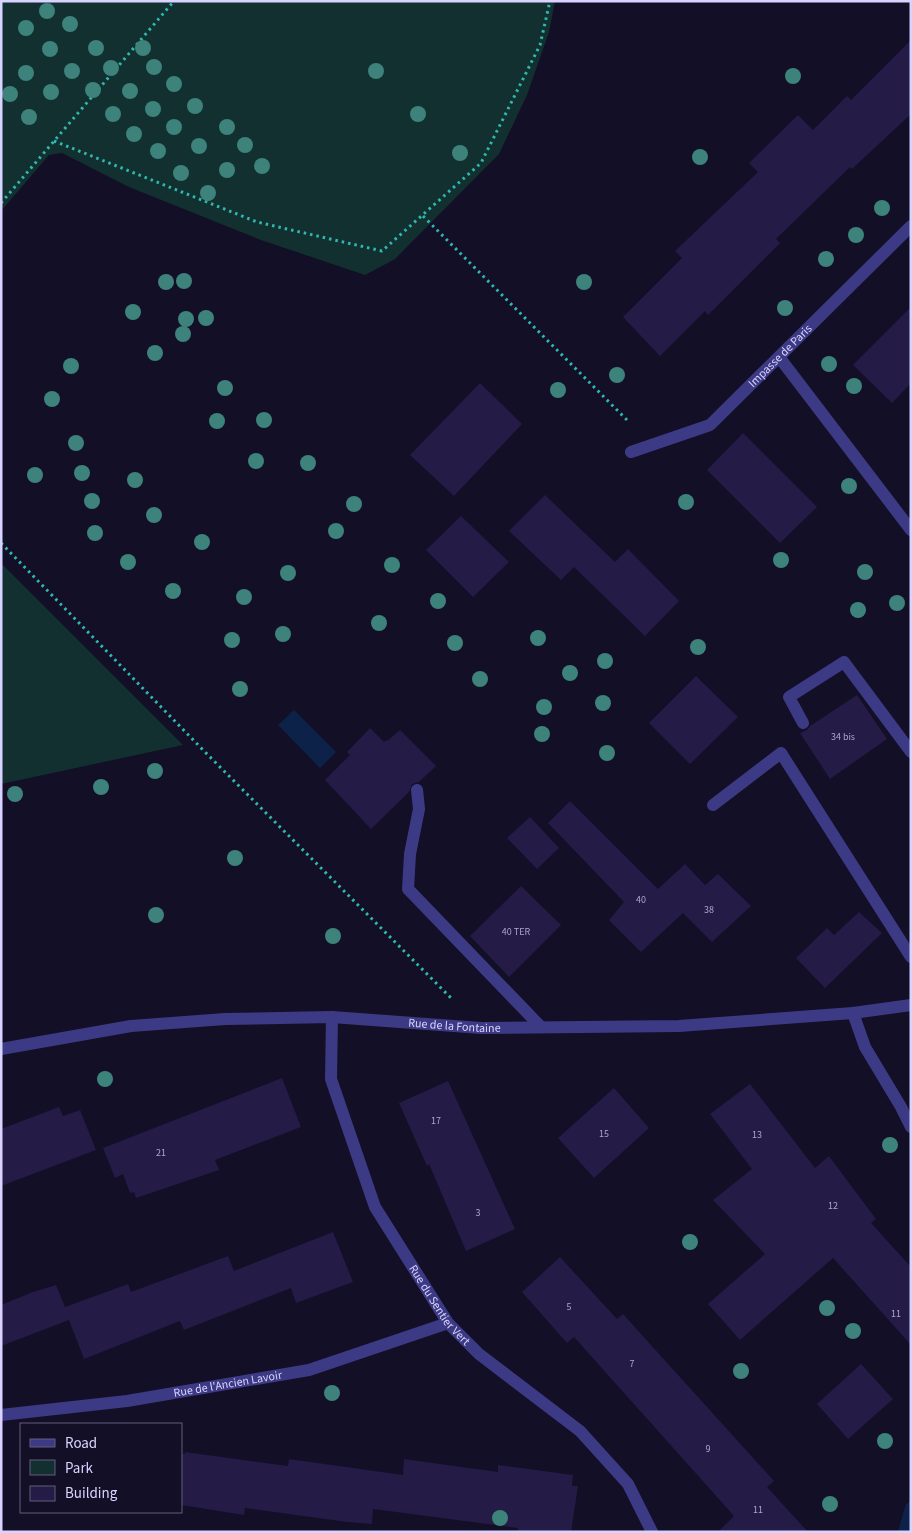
<svg xmlns="http://www.w3.org/2000/svg" width="912" height="1533" font-family="'Source Sans 3',sans-serif">
<style>
.green{fill:#12302f}
.water{fill:#0c2248}
.lines{fill:none;stroke-linecap:round;stroke-linejoin:round}
.stream{stroke:#0c2248;stroke-width:12}
.building{fill:#241b47}
.path{stroke:#2fb8b0;stroke-width:3;stroke-dasharray:2.5 4;stroke-linecap:butt}
.lane{stroke:#3d3a85;stroke-width:12}
.street{stroke:#3d3a85;stroke-width:12}
.tree{fill:#3d827b}
.labels{text-anchor:middle;stroke-width:4;stroke-linejoin:round;paint-order:stroke}
.number-label{font-size:10px;fill:#aca6d1}
.street-label{font-size:12px;fill:#d9d4ff;stroke:#130f26}
</style>
<rect width="100%" height="100%" fill="#130f26"/>
<path class="green" d="M1,1H555L549,32L527,95L499,154L395,259L365,275L261,240L129,187L62,153L49,155L1,211Z
M1,563L183,745L1,784Z"/>
<path class="water" d="M294,710L336,752L320,768L278,725Z"/>
<g class="lines">
<path class="stream" d="M904,1532L911,1508"/>
</g>
<path class="building" d="M911,40V114L852,169L850,167L776,239L780,243L708,315L705,311L660,356L623,317L682,258L675,251L758,172L749,163L798,115L813,130L847,96L851,100Z
M911,307V383L892,403L853,365Z
M480,383L522,424L454,496L410,455Z
M743,433L817,507L780,543L707,470Z
M545,495L615,562L628,549L679,601L645,636L574,567L561,580L509,531Z
M461,516L509,562L473,597L426,550Z
M696,676L738,717L690,764L649,723Z
M857,695L887,739L830,779L800,733L807,730L810,726Z
M370,728L384,742L386,740L387,741L400,730L436,766L419,782L412,784L409,792L371,829L325,780L350,755L347,752Z
M570,801L658,889L685,864L705,885L718,874L751,906L712,942L683,913L641,952L609,920L624,902L548,823Z
M530,817L559,848L537,869L507,838Z
M521,886L561,925L509,977L470,936Z
M859,912L882,933L825,988L796,958L827,928L834,935Z
M282,1078L301,1127L215,1160L219,1170L136,1198L134,1192L130,1193L123,1174L115,1178L103,1148Z
M448,1081L515,1229L466,1251L429,1164L427,1166L399,1103Z
M750,1084L815,1168L829,1156L876,1219L871,1223L911,1267V1345L833,1258L740,1340L708,1304L765,1254L713,1200L752,1169L710,1114Z
M614,1088L649,1128L594,1178L558,1138Z
M59,1107L63,1116L80,1110L96,1150L1,1186V1129Z
M333,1232L353,1282L296,1303L291,1288L184,1330L180,1321L84,1359L69,1320L1,1346V1305L33,1292L56,1285L65,1307L128,1284L131,1292L228,1256L234,1271Z
M560,1257L617,1319L623,1314L774,1481L767,1487L808,1532H718L734,1516L574,1337L567,1343L522,1292Z
M861,1364L893,1399L848,1439L817,1404Z
M185,1452L288,1466L289,1459L403,1475L404,1459L498,1472V1465L573,1475L572,1486H578L571,1532H517L518,1528L373,1509L372,1524L347,1522L245,1508L244,1515L181,1505V1454H185Z"/>
<g class="lines">
<path class="path" d="M54,141L257,222L382,251L481,163L540,45L550,1
M1,203L174,1
M423,216L629,422
M1,543L205,752L451,998"/>
<path class="lane" d="M779,357L911,530
M803,723L789,697L844,662L911,752
M417,790L419,809L410,854L408,889L541,1027
M713,805L781,753L911,957"/>
<g class="street">
<path id="s1" d="M631,452L710,425L911,226"/>
<path d="M853,1013L865,1047L901,1107L911,1127"/>
<path id="s2" d="M332,1017L331,1079L375,1207L448,1323L479,1354L580,1431L628,1484L652,1532"/>
<path id="s3" d="M1,1049L131,1026L225,1019L332,1017L481,1028L679,1026L853,1013L911,1005"/>
<path id="s4" d="M1,1415L127,1401L309,1370L448,1323"/>
</g>
</g>
<g class="tree">
<circle cx="47" cy="11" r="8"/>
<circle cx="70" cy="24" r="8"/>
<circle cx="26" cy="28" r="8"/>
<circle cx="96" cy="48" r="8"/>
<circle cx="143" cy="48" r="8"/>
<circle cx="50" cy="49" r="8"/>
<circle cx="154" cy="67" r="8"/>
<circle cx="111" cy="68" r="8"/>
<circle cx="72" cy="71" r="8"/>
<circle cx="376" cy="71" r="8"/>
<circle cx="26" cy="73" r="8"/>
<circle cx="793" cy="76" r="8"/>
<circle cx="174" cy="84" r="8"/>
<circle cx="93" cy="90" r="8"/>
<circle cx="130" cy="91" r="8"/>
<circle cx="51" cy="92" r="8"/>
<circle cx="10" cy="94" r="8"/>
<circle cx="195" cy="106" r="8"/>
<circle cx="153" cy="109" r="8"/>
<circle cx="113" cy="114" r="8"/>
<circle cx="418" cy="114" r="8"/>
<circle cx="29" cy="117" r="8"/>
<circle cx="174" cy="127" r="8"/>
<circle cx="227" cy="127" r="8"/>
<circle cx="134" cy="134" r="8"/>
<circle cx="245" cy="145" r="8"/>
<circle cx="199" cy="146" r="8"/>
<circle cx="158" cy="151" r="8"/>
<circle cx="460" cy="153" r="8"/>
<circle cx="700" cy="157" r="8"/>
<circle cx="262" cy="166" r="8"/>
<circle cx="227" cy="170" r="8"/>
<circle cx="181" cy="173" r="8"/>
<circle cx="208" cy="193" r="8"/>
<circle cx="882" cy="208" r="8"/>
<circle cx="856" cy="235" r="8"/>
<circle cx="826" cy="259" r="8"/>
<circle cx="184" cy="281" r="8"/>
<circle cx="166" cy="282" r="8"/>
<circle cx="584" cy="282" r="8"/>
<circle cx="785" cy="308" r="8"/>
<circle cx="133" cy="312" r="8"/>
<circle cx="206" cy="318" r="8"/>
<circle cx="186" cy="319" r="8"/>
<circle cx="183" cy="334" r="8"/>
<circle cx="155" cy="353" r="8"/>
<circle cx="829" cy="364" r="8"/>
<circle cx="71" cy="366" r="8"/>
<circle cx="617" cy="375" r="8"/>
<circle cx="854" cy="386" r="8"/>
<circle cx="225" cy="388" r="8"/>
<circle cx="558" cy="390" r="8"/>
<circle cx="52" cy="399" r="8"/>
<circle cx="264" cy="420" r="8"/>
<circle cx="217" cy="421" r="8"/>
<circle cx="76" cy="443" r="8"/>
<circle cx="256" cy="461" r="8"/>
<circle cx="308" cy="463" r="8"/>
<circle cx="82" cy="473" r="8"/>
<circle cx="35" cy="475" r="8"/>
<circle cx="135" cy="480" r="8"/>
<circle cx="849" cy="486" r="8"/>
<circle cx="92" cy="501" r="8"/>
<circle cx="686" cy="502" r="8"/>
<circle cx="354" cy="504" r="8"/>
<circle cx="154" cy="515" r="8"/>
<circle cx="336" cy="531" r="8"/>
<circle cx="95" cy="533" r="8"/>
<circle cx="202" cy="542" r="8"/>
<circle cx="781" cy="560" r="8"/>
<circle cx="128" cy="562" r="8"/>
<circle cx="392" cy="565" r="8"/>
<circle cx="865" cy="572" r="8"/>
<circle cx="288" cy="573" r="8"/>
<circle cx="173" cy="591" r="8"/>
<circle cx="244" cy="597" r="8"/>
<circle cx="438" cy="601" r="8"/>
<circle cx="897" cy="603" r="8"/>
<circle cx="858" cy="610" r="8"/>
<circle cx="379" cy="623" r="8"/>
<circle cx="283" cy="634" r="8"/>
<circle cx="538" cy="638" r="8"/>
<circle cx="232" cy="640" r="8"/>
<circle cx="455" cy="643" r="8"/>
<circle cx="698" cy="647" r="8"/>
<circle cx="605" cy="661" r="8"/>
<circle cx="570" cy="673" r="8"/>
<circle cx="480" cy="679" r="8"/>
<circle cx="240" cy="689" r="8"/>
<circle cx="603" cy="703" r="8"/>
<circle cx="544" cy="707" r="8"/>
<circle cx="542" cy="734" r="8"/>
<circle cx="607" cy="753" r="8"/>
<circle cx="155" cy="771" r="8"/>
<circle cx="101" cy="787" r="8"/>
<circle cx="15" cy="794" r="8"/>
<circle cx="235" cy="858" r="8"/>
<circle cx="156" cy="915" r="8"/>
<circle cx="333" cy="936" r="8"/>
<circle cx="105" cy="1079" r="8"/>
<circle cx="890" cy="1145" r="8"/>
<circle cx="690" cy="1242" r="8"/>
<circle cx="827" cy="1308" r="8"/>
<circle cx="853" cy="1331" r="8"/>
<circle cx="741" cy="1371" r="8"/>
<circle cx="332" cy="1393" r="8"/>
<circle cx="885" cy="1441" r="8"/>
<circle cx="830" cy="1504" r="8"/>
<circle cx="500" cy="1518" r="8"/>
</g>
<g class="labels">
<g class="number-label">
<text x="843" y="740">34 bis</text>
<text x="641" y="903">40</text>
<text x="709" y="913">38</text>
<text x="516" y="935">40 TER</text>
<text x="436" y="1124">17</text>
<text x="604" y="1137">15</text>
<text x="757" y="1138">13</text>
<text x="161" y="1156">21</text>
<text x="833" y="1209">12</text>
<text x="478" y="1216">3</text>
<text x="569" y="1310">5</text>
<text x="896" y="1317">11</text>
<text x="632" y="1367">7</text>
<text x="708" y="1452">9</text>
<text x="758" y="1513">11</text>
</g>
<g class="street-label">
<text dy="4" stroke="none"><textPath href="#s1" startOffset="182">Impasse de Paris</textPath></text>
<text dy="4" stroke="none"><textPath href="#s3" startOffset="456">Rue de la Fontaine</textPath></text>
<text dy="4" stroke="none"><textPath href="#s2" startOffset="315">Rue du Sentier Vert</textPath></text>
<text dy="4" stroke="none"><textPath href="#s4" startOffset="229">Rue de l'Ancien Lavoir</textPath></text>
</g>
</g>
<rect width="912" height="1533" fill="none" stroke="#d9d4ff" stroke-width="5"/>
<rect x="20" y="1423" width="162" height="90" fill="#130f26" stroke="#625e7d"/>
<rect x="30" y="1439" width="25" height="8" fill="#3d3a85" stroke="#625e7d"/>
<text x="65" y="1448" font-size="15" fill="#d9d4ff">Road</text>
<rect x="30" y="1460" width="25" height="15" fill="#12302f" stroke="#625e7d"/>
<text x="65" y="1473" font-size="15" fill="#d9d4ff">Park</text>
<rect x="30" y="1486" width="25" height="15" fill="#241b47" stroke="#625e7d"/>
<text x="65" y="1498" font-size="15" fill="#d9d4ff">Building</text>
</svg>
